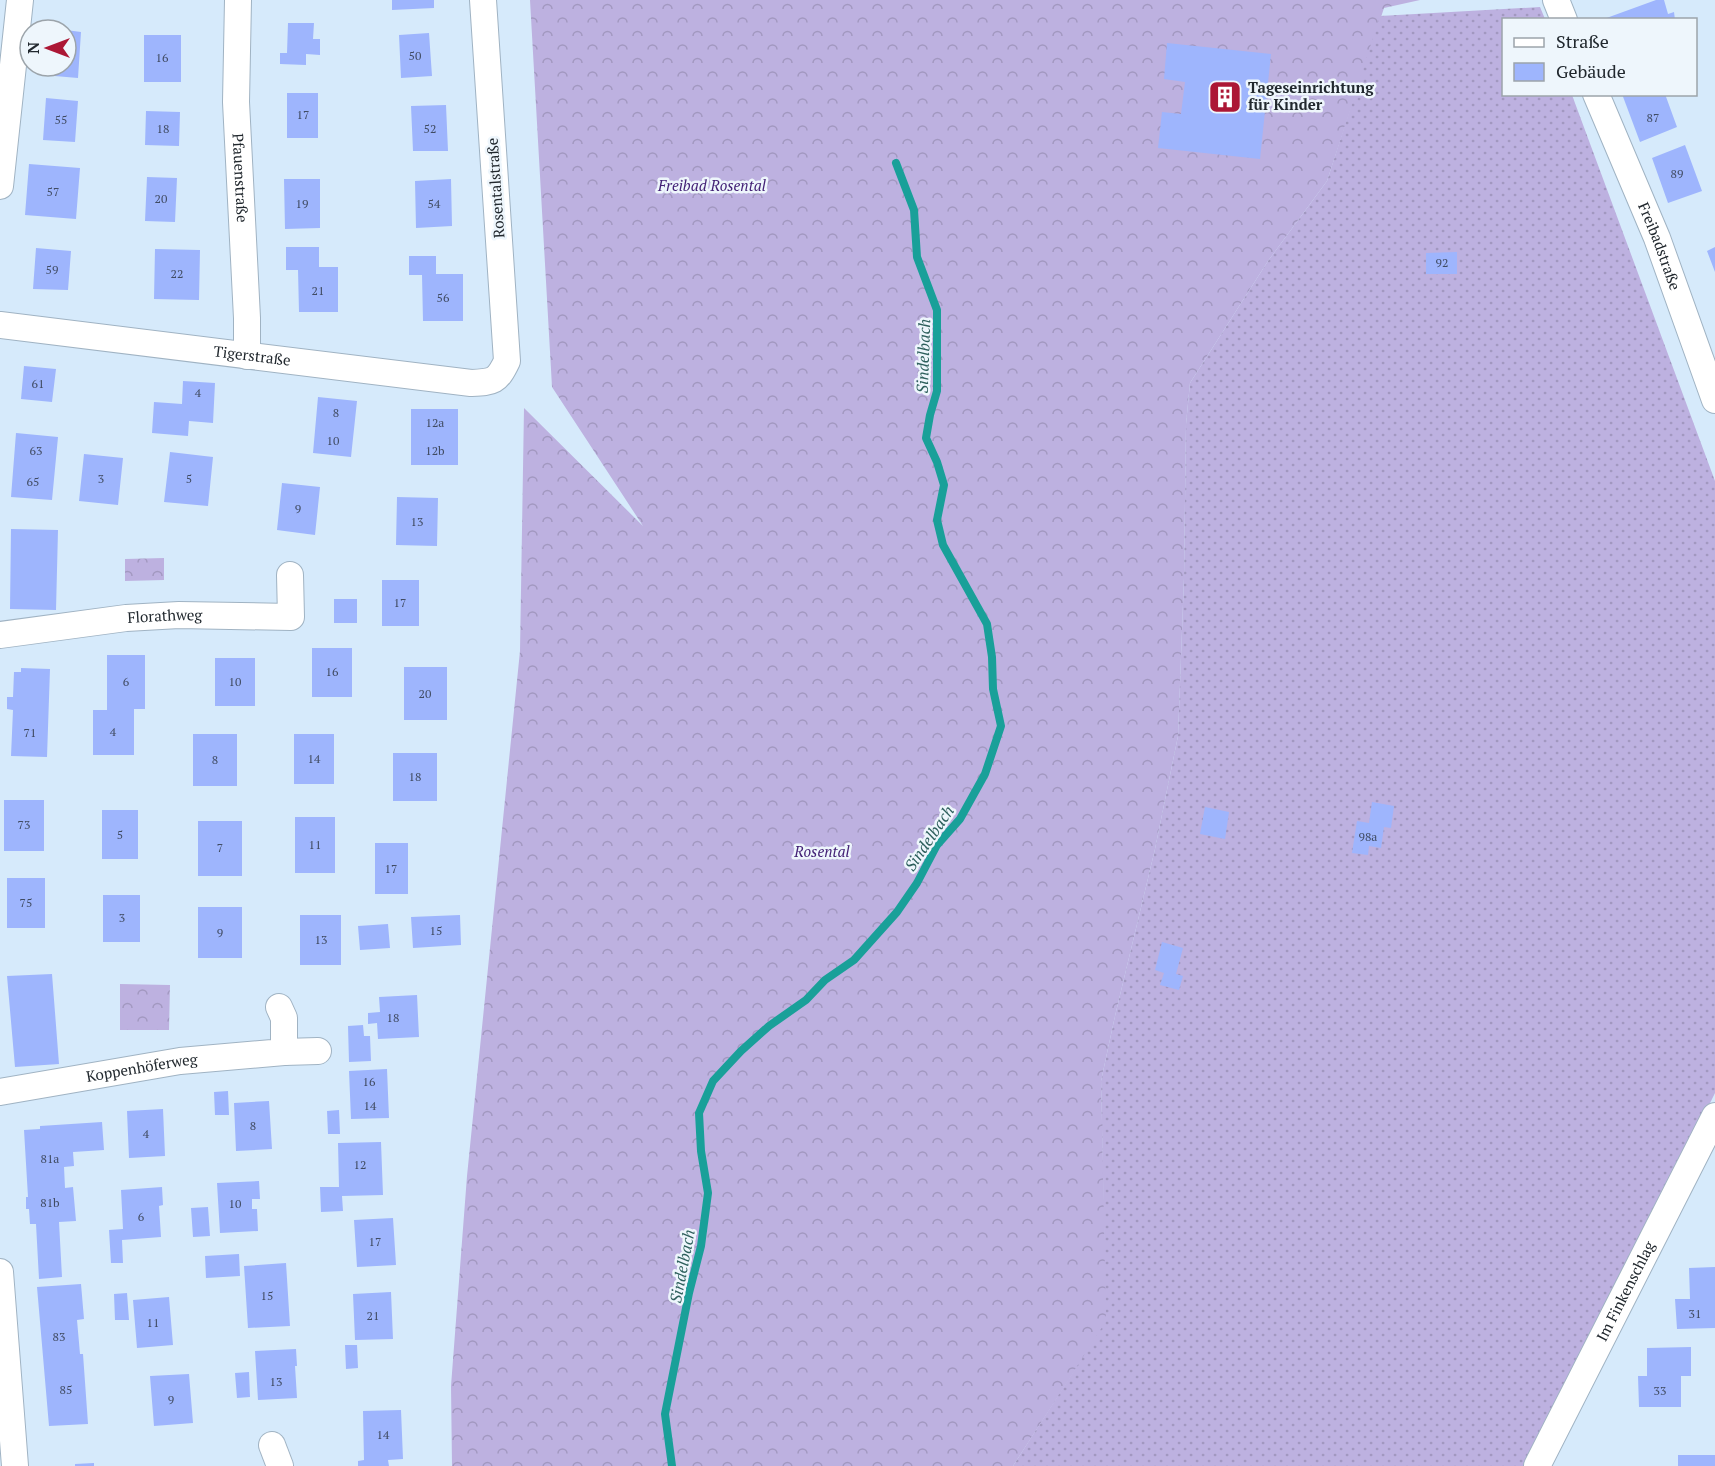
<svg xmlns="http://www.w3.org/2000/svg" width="1715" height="1466" font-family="'PT Serif',serif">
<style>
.forest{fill:url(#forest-crowns)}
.garden{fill:url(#garden-dots)}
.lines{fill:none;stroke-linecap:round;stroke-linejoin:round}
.stream{stroke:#19a099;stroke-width:8}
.building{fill:#9eb5fd}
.minor-casing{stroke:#a0b3c3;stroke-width:28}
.minor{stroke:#fff;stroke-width:26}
.labels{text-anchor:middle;stroke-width:5;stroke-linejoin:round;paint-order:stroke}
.number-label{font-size:12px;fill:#404b62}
.poi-label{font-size:15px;font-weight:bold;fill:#21282e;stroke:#eef6fc;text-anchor:start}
.street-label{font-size:15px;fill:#21282e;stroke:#eef6fc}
.park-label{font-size:15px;font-style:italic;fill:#432176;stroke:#eef6fc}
.water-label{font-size:16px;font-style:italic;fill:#2d5f5c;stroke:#eef6fc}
</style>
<defs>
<pattern id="forest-crowns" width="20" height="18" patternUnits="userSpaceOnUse" patternTransform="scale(1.5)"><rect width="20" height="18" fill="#bdb1e0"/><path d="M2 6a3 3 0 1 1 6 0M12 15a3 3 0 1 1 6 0" fill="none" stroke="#a298c0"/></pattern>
<pattern id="garden-dots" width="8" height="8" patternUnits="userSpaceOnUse" patternTransform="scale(1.5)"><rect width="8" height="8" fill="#bdb1e0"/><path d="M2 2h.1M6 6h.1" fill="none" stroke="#a298c0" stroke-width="1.8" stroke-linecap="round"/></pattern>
</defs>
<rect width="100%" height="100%" fill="#d6eafb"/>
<path class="forest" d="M530,0H1420L1384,8L1327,181L1268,261L1190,383L1186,424L1184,578L1178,736L1155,849L1115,1016L1101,1081L1107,1321L1013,1466H452L451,1386L467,1176L520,651L524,408L643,526L552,387Z
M164,558V580L125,581V559Z
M120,984L170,985L169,1030H120Z"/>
<path class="garden" d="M1540,7L1545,19L1504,20V94L1572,95L1715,481V1093L1529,1466H1013L1106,1321L1101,1081L1115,1016L1155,849L1178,736L1184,578L1186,424L1190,383L1268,261L1327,181L1380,16Z"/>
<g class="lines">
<path class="stream" d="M672,1466L665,1414L689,1293L701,1246L708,1193L701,1151L699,1113L713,1081L741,1051L769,1026L806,1000L825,980L854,960L897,912L917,883L937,845L960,819L985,774L1001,726L993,689L992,657L987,624L943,545L937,520L944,485L937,462L926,438L930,415L937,391V310L917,257L914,210L896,163"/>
</g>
<path class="building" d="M392,0H434V8L392,10Z
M1656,0H1664L1668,14L1674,12L1675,20H1601Z
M288,23H314L313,39H320V55L306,54V65L280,64V53H287Z
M66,30L81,32L78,78L43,75V66H66Z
M429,33L432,76L401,78L399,35Z
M144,35H181V82H144Z
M1167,43L1271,54L1260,159L1158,148L1162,112L1181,114L1185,82L1164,79Z
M287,93H318V138H287Z
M1622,94H1665L1677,127L1640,142Z
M46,98L78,101L75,142L43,140Z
M446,105L448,151H413L411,106Z
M146,111L180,112L179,146L145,145Z
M1685,145L1702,191L1668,203L1652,158Z
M29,164L80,168L76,219L25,215Z
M147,177L177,178L175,222L145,221Z
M284,179H320V228L285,229Z
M451,179L452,226L416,228L415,181Z
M286,247H319V267H338V312H299L298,270H286Z
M1715,247V272L1707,251Z
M36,248L71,251L68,290L33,289Z
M155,249L200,250L199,300L154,299Z
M1457,252V274H1426V253Z
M409,256H436V274H463V321H423L422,275H409Z
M24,366L56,369L52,402L21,399Z
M183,381L215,383L213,423L189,421L188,436L152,433L154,402L182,404Z
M318,397L357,401L351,457L313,453Z
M411,409H458V465H411Z
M16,433L58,437L52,500L11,497Z
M170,452L213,457L208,506L164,502Z
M84,454L123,458L118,505L79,501Z
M282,483L320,487L315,535L277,530Z
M397,497L438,498L437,546L396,545Z
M11,529L58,530L56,610L10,609Z
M382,580H419V626H382Z
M334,599H357V623H334Z
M312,648H352V697H312Z
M107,655H145V709H134V755H93V710H107Z
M215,658H255V706H215Z
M404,667H447V720H404Z
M21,668L50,669L47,757L11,756L13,710L7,709V697H13L14,672H21Z
M193,734H237V786H193Z
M294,734H334V784H294Z
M393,753H437V801H393Z
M4,800H44V851H4Z
M1372,802L1394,806L1391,828L1384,827L1381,848L1369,846L1368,855L1352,853L1357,821L1369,823Z
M1205,807L1229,812L1225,839L1200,834Z
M102,810H138V859H102Z
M295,817H335V873H295Z
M198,821H242V876H198Z
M375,843H408V894H375Z
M7,878H45V928H7Z
M103,895H140V942H103Z
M198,907H242V958H198Z
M300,915H341V965H300Z
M460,915L461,945L413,948L411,917Z
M388,924L390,948L360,950L358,926Z
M1162,942L1183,948L1176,974L1183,976L1179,990L1160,985L1164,973L1155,970Z
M52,974L59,1064L15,1067L7,976Z
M417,995L419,1037L378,1039L377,1023L368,1024V1013L380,1012L379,997Z
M363,1025L364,1036H370L371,1061L349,1062L348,1026Z
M387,1069L389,1118L351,1119L349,1071Z
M228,1091L229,1115H215L214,1092Z
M269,1101L272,1149L236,1151L234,1103Z
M163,1109L165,1156L129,1158L127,1111Z
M339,1110L340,1134H328L327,1111Z
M102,1122L104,1150L73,1152L74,1166L64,1167L65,1188L73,1187L76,1221L59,1222L62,1277L39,1279L36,1224H30L29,1209H26V1197H28L24,1130L40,1129V1126Z
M381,1142L383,1195L342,1196L343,1211L321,1212L320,1187H339L338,1143Z
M259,1181L260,1199H252V1209H257L258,1231L220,1233L217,1183Z
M162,1187L163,1205L159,1206L161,1237L122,1240L123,1263H111L109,1230L123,1229L121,1190Z
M208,1207L210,1236L193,1237L191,1208Z
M393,1218L396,1265L357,1267L354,1220Z
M239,1254L240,1276L206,1278L205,1256Z
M286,1263L290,1326L248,1328L244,1266Z
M1715,1267V1328L1677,1329L1675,1299H1690L1689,1268Z
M81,1284L84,1319L77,1320L80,1354H83L88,1424L49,1426L37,1287Z
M391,1292L393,1339L355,1340L353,1294Z
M127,1293L129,1320H115L114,1294Z
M169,1297L173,1345L137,1348L133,1300Z
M345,1345H357L358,1368L346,1369Z
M1691,1347V1376H1681V1407H1639L1638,1376H1647V1348Z
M296,1349L297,1366H295L297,1398L258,1400L255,1351Z
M249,1372L250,1397L237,1398L235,1373Z
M189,1374L193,1423L154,1426L150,1376Z
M401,1410L403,1459L388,1460L389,1466H358V1461L364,1460L363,1411Z
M1678,1455H1715V1466H1678Z
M94,1463V1466H75V1464Z"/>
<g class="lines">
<defs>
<g id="minor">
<path id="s1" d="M238,0L236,102L247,318V356"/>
<path d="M1556,0L1564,20"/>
<path id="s2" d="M1596,94L1657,238L1715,400"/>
<path d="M0,186L20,0"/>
<path id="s3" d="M0,325L471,383C493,382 497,382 507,361L483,0"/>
<path id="s4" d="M0,635L126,618L179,615L291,617L290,575"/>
<path d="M284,1052L318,1051"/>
<path id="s5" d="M0,1092L180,1061L284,1052V1018L279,1007"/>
<path d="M0,1272L15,1466"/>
<path d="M272,1445L280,1466"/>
<path id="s6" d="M1537,1466L1715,1116"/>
</g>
</defs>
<use href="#minor" class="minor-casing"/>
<use href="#minor" class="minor"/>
</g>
<defs>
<symbol id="building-square" viewBox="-11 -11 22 22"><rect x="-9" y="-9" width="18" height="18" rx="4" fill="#ac1735" stroke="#eef6fc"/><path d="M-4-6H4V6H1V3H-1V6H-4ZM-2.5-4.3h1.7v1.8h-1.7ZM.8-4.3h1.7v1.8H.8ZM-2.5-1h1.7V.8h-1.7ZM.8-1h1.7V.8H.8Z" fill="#fff"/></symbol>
</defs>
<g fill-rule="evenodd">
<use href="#building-square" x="1206" y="78" width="38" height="38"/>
</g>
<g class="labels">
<g class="number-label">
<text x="415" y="60">50</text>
<text x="162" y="62">16</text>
<text x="303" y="119">17</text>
<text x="1653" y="122">87</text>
<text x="61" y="124">55</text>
<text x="163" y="133">18</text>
<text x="430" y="133">52</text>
<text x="1677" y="178">89</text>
<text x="53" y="196">57</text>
<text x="161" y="203">20</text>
<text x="302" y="208">19</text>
<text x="434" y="208">54</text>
<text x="1442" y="267">92</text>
<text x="52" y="274">59</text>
<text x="177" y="278">22</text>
<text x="318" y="295">21</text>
<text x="443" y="302">56</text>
<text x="38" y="388">61</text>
<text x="198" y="397">4</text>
<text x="336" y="417">8</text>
<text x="435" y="427">12a</text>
<text x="333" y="445">10</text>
<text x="36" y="455">63</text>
<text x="435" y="455">12b</text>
<text x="101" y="483">3</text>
<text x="189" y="483">5</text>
<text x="33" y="486">65</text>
<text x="298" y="513">9</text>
<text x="417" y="526">13</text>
<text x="400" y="607">17</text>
<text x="332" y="676">16</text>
<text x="126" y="686">6</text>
<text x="235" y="686">10</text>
<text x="425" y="698">20</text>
<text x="113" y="736">4</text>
<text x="30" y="737">71</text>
<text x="314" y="763">14</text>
<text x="215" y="764">8</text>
<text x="415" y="781">18</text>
<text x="24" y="829">73</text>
<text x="120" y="839">5</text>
<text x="1368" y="841">98a</text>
<text x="315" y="849">11</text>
<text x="220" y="852">7</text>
<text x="391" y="873">17</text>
<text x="26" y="907">75</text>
<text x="122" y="922">3</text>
<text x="436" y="935">15</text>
<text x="220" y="937">9</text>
<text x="321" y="944">13</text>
<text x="393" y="1022">18</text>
<text x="369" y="1086">16</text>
<text x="370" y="1110">14</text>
<text x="253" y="1130">8</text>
<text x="146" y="1138">4</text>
<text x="50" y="1163">81a</text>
<text x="360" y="1169">12</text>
<text x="50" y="1207">81b</text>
<text x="235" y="1208">10</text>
<text x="141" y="1221">6</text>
<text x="375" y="1246">17</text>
<text x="267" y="1300">15</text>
<text x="1695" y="1318">31</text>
<text x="373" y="1320">21</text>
<text x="153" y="1327">11</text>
<text x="59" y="1341">83</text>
<text x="276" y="1386">13</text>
<text x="66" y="1394">85</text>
<text x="1660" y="1395">33</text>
<text x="171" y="1404">9</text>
<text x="383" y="1439">14</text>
</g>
<g class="poi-label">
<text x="1248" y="93">Tageseinrichtung<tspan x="1248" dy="17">für Kinder</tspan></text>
</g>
<g class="street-label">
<text dy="5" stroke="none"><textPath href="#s1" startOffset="178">Pfauenstraße</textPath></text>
<text transform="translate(496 188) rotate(-94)" y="5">Rosentalstraße</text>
<text dy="5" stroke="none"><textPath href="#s2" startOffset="165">Freibadstraße</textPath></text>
<text dy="5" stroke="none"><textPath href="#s3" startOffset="254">Tigerstraße</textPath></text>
<text dy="5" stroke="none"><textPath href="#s4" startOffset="166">Florathweg</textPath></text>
<text dy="5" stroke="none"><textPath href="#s5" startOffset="144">Koppenhöferweg</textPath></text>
<text dy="5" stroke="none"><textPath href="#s6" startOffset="196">Im Finkenschlag</textPath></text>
</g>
<g class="park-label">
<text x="712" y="191">Freibad Rosental</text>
<text x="822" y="857">Rosental</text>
</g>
<g class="water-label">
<text transform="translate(923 356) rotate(-88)" y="6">Sindelbach</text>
<text transform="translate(929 838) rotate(-56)" y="6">Sindelbach</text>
<text transform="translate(682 1266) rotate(-79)" y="6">Sindelbach</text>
</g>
</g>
<rect x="1502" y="18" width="195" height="78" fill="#eef6fc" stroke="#9ca4aa" stroke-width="1.5"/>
<rect x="1514" y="38" width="30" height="9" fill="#ffffff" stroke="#9ca4aa" stroke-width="1.5"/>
<text x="1556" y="48" font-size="18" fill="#21282e">Straße</text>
<rect x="1514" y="63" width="30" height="18" fill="#9eb5fd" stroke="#9ca4aa" stroke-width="1.5"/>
<text x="1556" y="78" font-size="18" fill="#21282e">Gebäude</text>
<g transform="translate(48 48) rotate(270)"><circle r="28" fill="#eef6fc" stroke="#9ca4aa" stroke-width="1.5"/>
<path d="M0-4.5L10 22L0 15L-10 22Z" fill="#ac1735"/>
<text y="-9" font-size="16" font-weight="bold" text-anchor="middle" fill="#21282e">N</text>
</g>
</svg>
